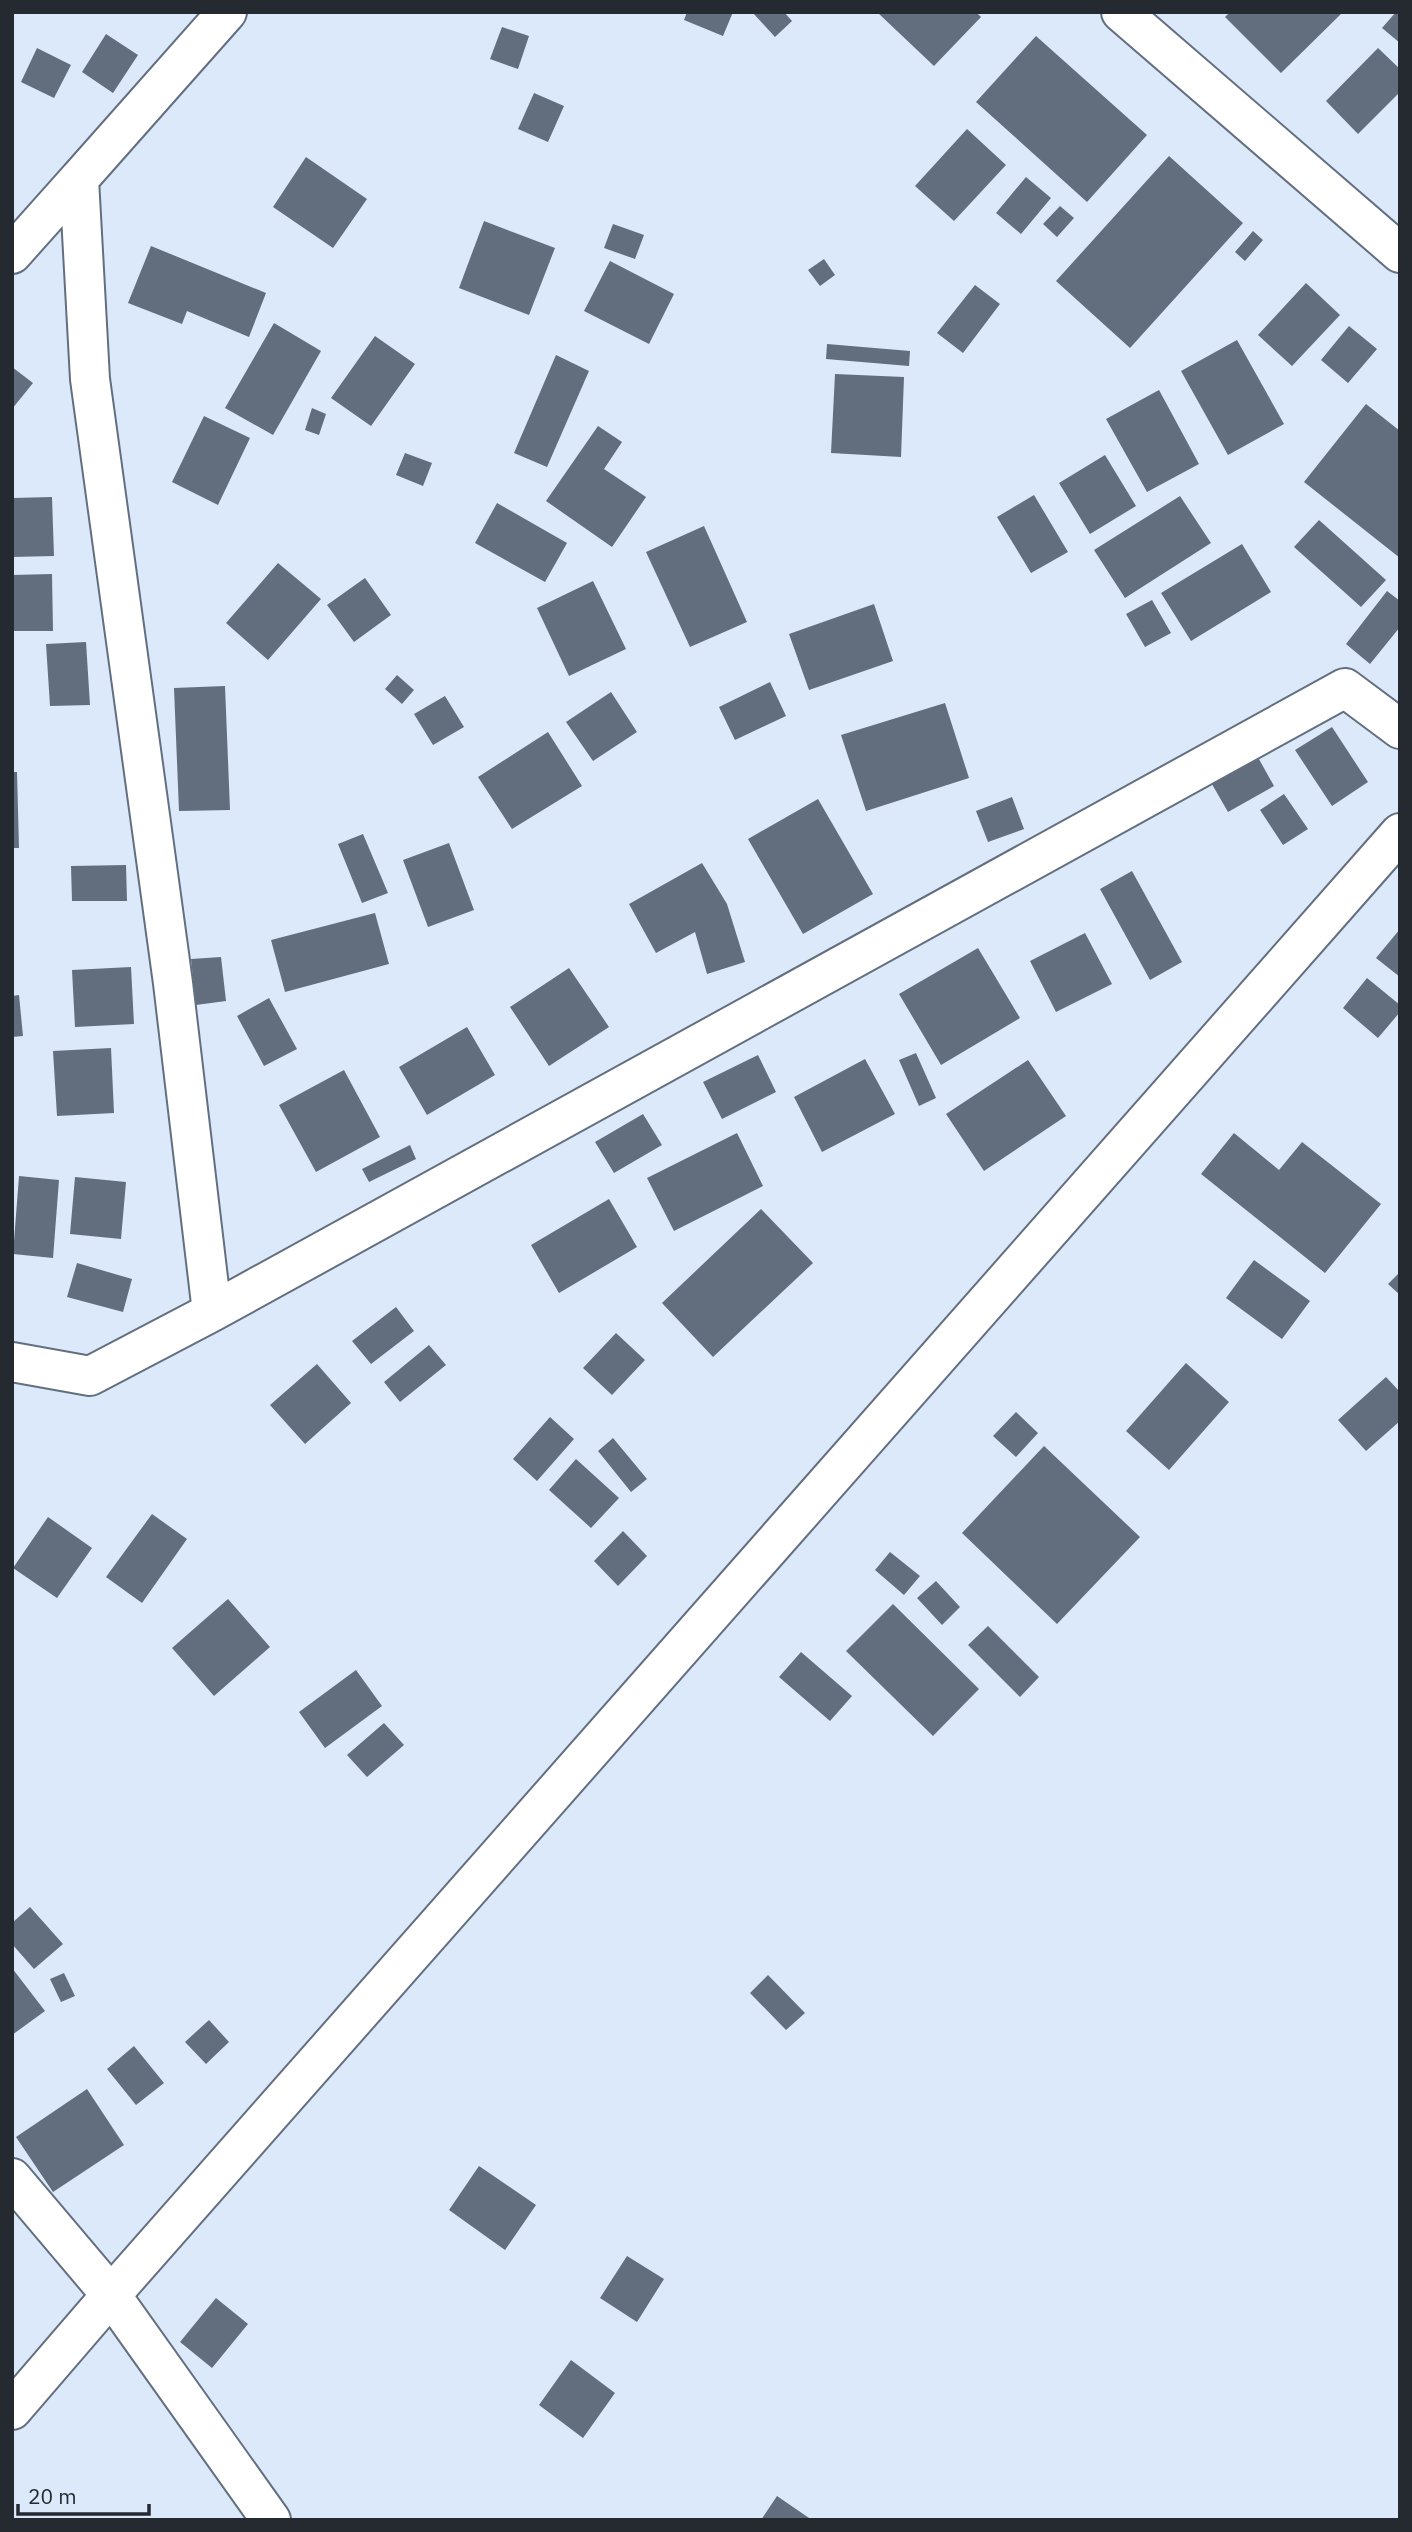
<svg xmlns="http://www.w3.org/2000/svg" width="1412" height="2532" font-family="'IBM Plex Sans',sans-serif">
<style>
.building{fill:#626e7d}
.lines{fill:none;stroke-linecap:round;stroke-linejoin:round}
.street-casing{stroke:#636f7f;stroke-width:42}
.secondary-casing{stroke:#636f7f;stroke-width:42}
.street{stroke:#fff;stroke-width:38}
.secondary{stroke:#fff;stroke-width:38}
</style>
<rect width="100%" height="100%" fill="#dbe9fb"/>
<path class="building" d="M687,12H733L723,36L684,20Z
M752,12H784L792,21L775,37Z
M877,12H976L981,17L934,66Z
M1230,12H1343L1281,73L1225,17Z
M1396,12H1400V43L1382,28Z
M502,27L529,36L518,69L490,59Z
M106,34L138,55L113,93L82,72Z
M1036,36L1147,135L1087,202L976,102Z
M37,48L71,65L54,98L21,82Z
M1378,48L1400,69V92L1358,134L1326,101Z
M534,93L564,106L548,142L518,129Z
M967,129L1006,165L954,221L915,186Z
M1169,156L1243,223L1130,348L1056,281Z
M306,157L367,199L333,248L273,207Z
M1026,177L1051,198L1021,234L996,213Z
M1060,206L1074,218L1057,237L1043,224Z
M484,221L555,248L529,315L459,288Z
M613,224L644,235L635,259L604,248Z
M1253,231L1263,240L1245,261L1235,252Z
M151,246L266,293L249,337L187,311L182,324L128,303Z
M824,259L835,275L820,286L808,270Z
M610,261L674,294L649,344L584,311Z
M1306,283L1340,315L1292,366L1258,335Z
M975,285L1000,304L963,353L937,333Z
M274,323L321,351L273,435L225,408Z
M1349,326L1377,349L1348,383L1321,360Z
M375,336L415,364L371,426L331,398Z
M1237,340L1284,424L1228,455L1181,371Z
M827,344L910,351L909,366L826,359Z
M556,355L589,371L547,467L514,453Z
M12,367L33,383L12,409Z
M835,374L904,377L901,457L831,453Z
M1159,390L1199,464L1147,492L1106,419Z
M1366,404L1400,431V558L1304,482Z
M312,408L326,414L319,435L305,430Z
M204,416L250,438L218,505L172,482Z
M598,426L622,442L604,469L646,497L612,547L546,501Z
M405,453L432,463L423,486L396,475Z
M1105,455L1136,506L1090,534L1059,483Z
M1034,495L1068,552L1031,573L997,517Z
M1180,496L1211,543L1125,598L1094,550Z
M52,497L54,556L12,557V498Z
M497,503L567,543L545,582L475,543Z
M1319,520L1386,580L1361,607L1294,547Z
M704,526L747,622L690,647L646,552Z
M1242,544L1271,592L1191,641L1161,593Z
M278,563L321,599L268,660L226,623Z
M52,574L53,631H12V575Z
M365,578L391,615L354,642L327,605Z
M593,581L626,649L569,676L537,608Z
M1387,591L1400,601V627L1370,664L1346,644Z
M1152,600L1171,633L1145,647L1126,614Z
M874,604L893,661L809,690L789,634Z
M86,642L90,705L50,706L46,644Z
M397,675L414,690L402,704L385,689Z
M770,682L786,716L735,740L719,707Z
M225,686L230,810L179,811L174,688Z
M611,692L637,732L593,761L566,722Z
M445,696L464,727L433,745L414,714Z
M945,703L969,778L866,811L841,735Z
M1332,727L1368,782L1332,806L1295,750Z
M548,732L582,786L512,829L478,777Z
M1255,752L1274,786L1228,812L1209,779Z
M12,772H17L19,848H12Z
M1284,794L1308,829L1283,845L1260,810Z
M1012,797L1024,829L988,842L976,811Z
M818,799L873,894L803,934L748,839Z
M363,834L388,893L362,903L338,844Z
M449,843L474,910L428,927L403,860Z
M702,863L727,904L745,962L707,974L695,932L656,953L629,904Z
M126,865L127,901H72L71,866Z
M1132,871L1182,962L1150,980L1100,889Z
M375,913L389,964L285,992L271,940Z
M1400,929V977L1376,958Z
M1085,933L1112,984L1056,1012L1030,961Z
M978,948L1020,1018L941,1065L899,994Z
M221,957L226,1001L196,1005L191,959Z
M131,967L134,1024L75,1027L72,970Z
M569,968L609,1027L549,1066L510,1007Z
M1367,978L1400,1005V1012L1378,1038L1343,1008Z
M19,995L23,1036L12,1037V996Z
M269,998L297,1049L264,1066L237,1016Z
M467,1027L495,1075L427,1115L399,1067Z
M111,1048L114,1113L57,1116L53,1051Z
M916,1053L936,1098L919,1106L899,1060Z
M758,1055L776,1092L722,1119L703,1082Z
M865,1059L895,1114L822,1152L794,1097Z
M1028,1060L1066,1116L984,1171L946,1114Z
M344,1070L380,1137L316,1172L279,1105Z
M643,1114L662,1145L614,1173L595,1142Z
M737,1133L763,1186L674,1231L647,1178Z
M1234,1133L1279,1170L1302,1142L1381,1204L1325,1273L1201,1174Z
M410,1145L416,1159L369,1182L362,1169Z
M19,1176L59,1180L53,1258L13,1254Z
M75,1177L126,1182L121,1239L70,1234Z
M609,1199L637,1247L559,1293L531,1245Z
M761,1209L813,1263L713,1357L662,1303Z
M1254,1260L1310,1301L1282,1339L1226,1298Z
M77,1263L132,1279L123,1312L67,1297Z
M1400,1272V1295L1388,1284Z
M396,1307L414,1331L371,1364L352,1341Z
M616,1333L645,1360L612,1395L583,1368Z
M429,1345L446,1365L400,1402L384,1382Z
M1186,1363L1229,1402L1169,1470L1126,1431Z
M317,1364L351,1403L305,1444L270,1405Z
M1386,1377L1400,1392V1421L1366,1451L1338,1420Z
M1016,1412L1038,1433L1016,1457L993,1436Z
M550,1417L574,1439L537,1481L513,1459Z
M613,1438L647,1479L631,1492L598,1451Z
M1044,1446L1140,1537L1057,1624L962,1533Z
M576,1459L619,1498L591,1528L549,1490Z
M152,1514L187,1539L142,1603L106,1577Z
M48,1517L92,1548L57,1598L13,1568Z
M623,1531L647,1556L618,1586L594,1561Z
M890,1552L920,1576L904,1595L875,1570Z
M936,1581L960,1607L942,1625L917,1598Z
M228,1599L270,1647L214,1696L172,1648Z
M893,1604L979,1689L933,1736L846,1651Z
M988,1626L1039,1677L1020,1697L968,1645Z
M801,1652L852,1696L830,1721L779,1677Z
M356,1670L382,1706L325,1748L299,1712Z
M384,1723L404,1745L367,1777L347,1755Z
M30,1907L63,1944L34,1969L12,1944V1923Z
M12,1968L45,2011L12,2035Z
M64,1973L75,1996L61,2002L50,1979Z
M768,1975L805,2013L786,2030L750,1993Z
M209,2020L229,2042L206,2064L185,2042Z
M134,2046L164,2083L136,2105L107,2069Z
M87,2089L124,2145L53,2192L16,2137Z
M479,2166L536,2205L505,2250L449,2210Z
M627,2256L664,2279L637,2322L600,2298Z
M216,2298L248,2324L212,2368L180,2342Z
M571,2360L615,2393L583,2438L539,2405Z
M777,2496L812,2520H761Z"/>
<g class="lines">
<defs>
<path id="street" d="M12,254L79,179
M212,1312L173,983L90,379L79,179L227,12
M12,1362L90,1376L212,1312L1345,688L1400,729
M12,2178L111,2295L271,2520"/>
<path id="secondary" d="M1121,12L1400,253
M12,2410L111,2295L1400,833"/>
</defs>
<use href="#street" class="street-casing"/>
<use href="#secondary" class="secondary-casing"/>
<use href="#street" class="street"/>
<use href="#secondary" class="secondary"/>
</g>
<rect width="1412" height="2532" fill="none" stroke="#252a30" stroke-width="28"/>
<path d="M18 2504v10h131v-10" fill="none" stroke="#252a30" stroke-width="3.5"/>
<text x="28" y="2504" font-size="21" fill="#252a30" stroke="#dbe9fb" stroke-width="5" paint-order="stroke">20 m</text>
</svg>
